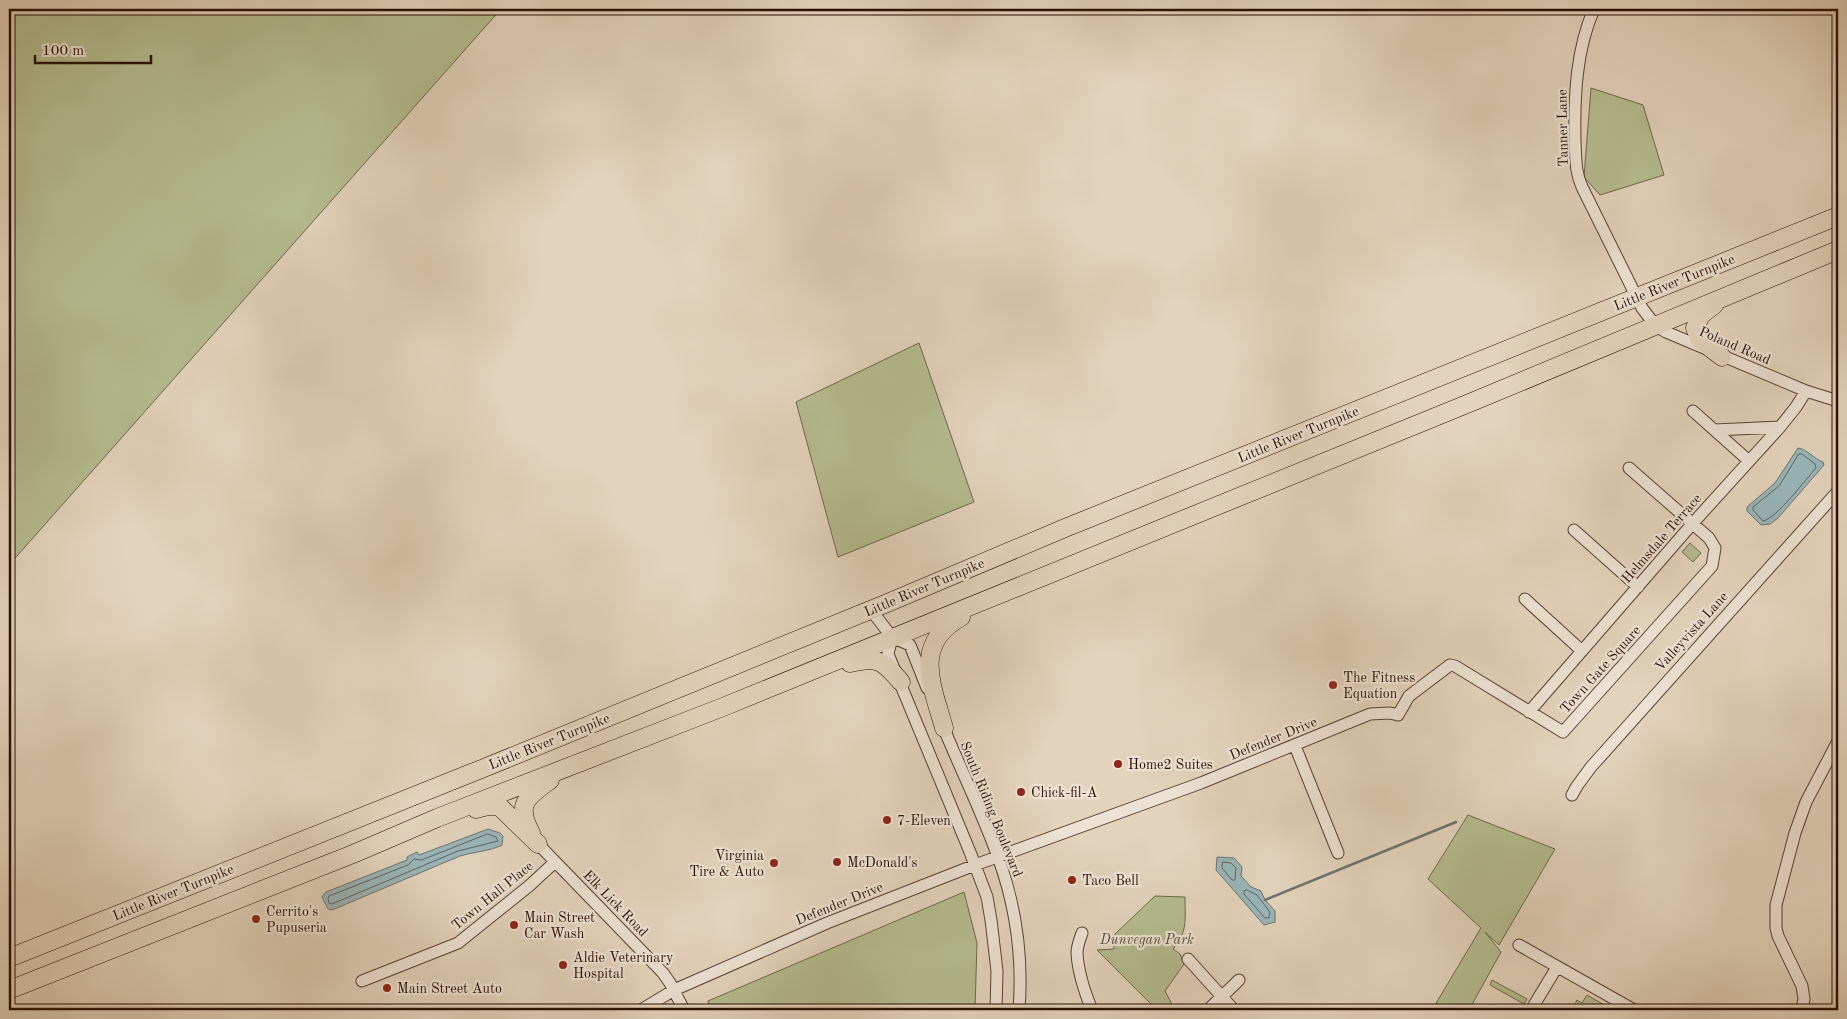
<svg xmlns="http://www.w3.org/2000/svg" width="1847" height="1019" font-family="'Old Standard TT',serif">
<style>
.green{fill:#b4bc90;stroke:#6f664a}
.water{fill:#99b6ba;stroke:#6d7371}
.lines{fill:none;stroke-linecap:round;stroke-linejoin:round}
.shore{stroke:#62625f;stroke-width:1}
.stream{stroke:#6d7371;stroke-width:2.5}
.minor-casing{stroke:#584032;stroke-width:13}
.highway-casing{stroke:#2a0f04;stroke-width:19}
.minor{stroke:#ede2d3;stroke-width:11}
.highway{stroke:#e3d3bc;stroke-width:18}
.poi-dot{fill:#8f2418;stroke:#ede2d3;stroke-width:2}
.labels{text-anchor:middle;stroke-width:4.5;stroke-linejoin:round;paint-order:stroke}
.street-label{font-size:14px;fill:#2a0f04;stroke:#ede2d3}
.poi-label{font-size:14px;fill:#2a0f04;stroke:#ede2d3;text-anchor:start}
.park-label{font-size:14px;font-style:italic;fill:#5a4c35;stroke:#ede2d3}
</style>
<rect width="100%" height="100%" fill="#e3d3bc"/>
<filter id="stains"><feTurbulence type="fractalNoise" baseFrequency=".004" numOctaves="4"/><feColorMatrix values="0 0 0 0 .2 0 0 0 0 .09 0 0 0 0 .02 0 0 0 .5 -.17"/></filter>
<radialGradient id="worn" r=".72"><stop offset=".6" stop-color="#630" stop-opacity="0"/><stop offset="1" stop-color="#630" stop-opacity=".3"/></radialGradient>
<path class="green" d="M9,9H501L9,565Z
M1591,88L1643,105L1664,175L1600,195L1584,177Z
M919,343L974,502L838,557L796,402Z
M1690,543L1701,553L1693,562L1682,552Z
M1468,815L1555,849L1499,945L1485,932L1501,952L1469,1010H1432L1481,928L1428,879Z
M964,892L977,943L975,1010H709L708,1001Z
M1155,896L1185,897C1185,919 1188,932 1173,949L1180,954L1184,964L1165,991L1175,1010H1157L1097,950L1114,949L1115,934Z
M1492,980L1527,999L1524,1004L1490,985Z
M1587,995L1613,1010H1572L1577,1000L1582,1003Z"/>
<path class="water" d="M1798,448C1807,449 1814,459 1823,462L1824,465L1778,518L1770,524L1761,525L1747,511V507L1775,483Z
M488,829L500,833L503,836L502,845C491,851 473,852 460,856L332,910L328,909L322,897L326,892L407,860V857L417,852L419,855Z
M1217,857L1234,858L1242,867L1241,876L1251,887L1261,891L1265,900L1275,911V922L1264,925L1216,870Z"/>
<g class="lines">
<path class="shore" d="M1799,454H1802L1815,464L1816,468C1806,479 1776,519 1763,521L1753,510V507L1779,486Z
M488,834L496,837L498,841L458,851L332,904L329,903L328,898L329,896L408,865L414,859L421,860Z
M1223,862L1231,863L1236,868L1235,880H1232L1222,868Z
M1247,890L1257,895L1270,912L1269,918H1265L1244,894V891Z"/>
<path class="stream" d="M1265,900L1456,822"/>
<defs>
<path id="minor" d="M1594,9C1576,50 1574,97 1575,142C1576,158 1575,172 1582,187L1642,308L1655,325L1666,332L1806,391L1838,401
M1693,411L1749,461
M1715,430L1780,427
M1574,530L1638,587
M1525,599L1582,651
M871,610L892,637L910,645L927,688
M892,637L888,654L970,852L987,897L991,920L997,971L996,1010
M1529,712L1693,523L1780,427L1796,407L1806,391
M942,724C960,768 982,812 998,857C1016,906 1023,958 1019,1010
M1295,746L1338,853
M1572,795L1577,786L1591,767L1838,491
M538,844L663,973L670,983L684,1010
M1082,933C1080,939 1077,946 1077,953C1078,972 1085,993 1092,1010
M1519,945L1634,1010
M1188,959L1234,1010
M362,981L458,943L529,886L555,862
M641,1010L674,990L827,923L975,865L1201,783L1370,714L1390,713L1398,715L1409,696L1450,665L1455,666L1563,732L1712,566L1715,548L1709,538L1629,468
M1208,1010L1239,980
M1531,1010L1557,967
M1802,1010L1804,999L1802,986L1778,936L1776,928V905L1795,833L1806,802L1838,741"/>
<path id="highway" d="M1714,305L1701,315L1695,328L1700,340L1722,357
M850,663C878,656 883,661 901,682
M944,728C932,685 912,644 961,617
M476,809L488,806H499L538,844
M531,833C515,804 527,797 550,780
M9,958L484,768L885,604L1065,528L1838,216
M9,990L353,854L437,818L723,707L1467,404L1838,250"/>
</defs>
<use href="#minor" class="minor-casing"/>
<use href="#highway" class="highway-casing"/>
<use href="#minor" class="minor"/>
<use href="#highway" class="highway"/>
</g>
<g class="poi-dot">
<circle cx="1333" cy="685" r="5"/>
<circle cx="1118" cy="764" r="5"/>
<circle cx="1021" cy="792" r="5"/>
<circle cx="887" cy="820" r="5"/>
<circle cx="837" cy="862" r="5"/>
<circle cx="774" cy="863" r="5"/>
<circle cx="1072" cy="880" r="5"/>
<circle cx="256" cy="919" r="5"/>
<circle cx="514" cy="925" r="5"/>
<circle cx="563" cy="965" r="5"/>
<circle cx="387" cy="988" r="5"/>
</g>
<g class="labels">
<g class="street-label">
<text transform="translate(1562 128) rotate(-91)" y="5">Tanner Lane</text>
<text transform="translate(1674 282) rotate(-22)" y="5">Little River Turnpike</text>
<text transform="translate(1735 345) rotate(23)" y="5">Poland Road</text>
<text transform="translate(1298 434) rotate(-22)" y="5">Little River Turnpike</text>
<text transform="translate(1661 538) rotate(-49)" y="5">Helmsdale Terrace</text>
<text transform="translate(924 587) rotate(-23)" y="5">Little River Turnpike</text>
<text transform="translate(1691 631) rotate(-48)" y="5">Valleyvista Lane</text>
<text transform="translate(1600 669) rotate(-48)" y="5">Town Gate Square</text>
<text transform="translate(1273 738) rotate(-22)" y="5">Defender Drive</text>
<text transform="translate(549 741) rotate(-22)" y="5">Little River Turnpike</text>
<text transform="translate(992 809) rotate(68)" y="5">South Riding Boulevard</text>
<text transform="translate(173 892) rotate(-22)" y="5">Little River Turnpike</text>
<text transform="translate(492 895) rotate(-39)" y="5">Town Hall Place</text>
<text transform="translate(616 903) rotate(46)" y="5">Elk Lick Road</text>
<text transform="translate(839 903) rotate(-22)" y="5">Defender Drive</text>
</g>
<g class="poi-label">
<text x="1343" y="682">The Fitness<tspan x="1343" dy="16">Equation</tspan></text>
<text x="1128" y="769">Home2 Suites</text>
<text x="1031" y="797">Chick-fil-A</text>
<text x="897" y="825">7-Eleven</text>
<text x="764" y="860" text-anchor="end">Virginia<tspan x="764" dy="16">Tire &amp; Auto</tspan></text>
<text x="847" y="867">McDonald's</text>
<text x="1082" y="885">Taco Bell</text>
<text x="266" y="916">Cerrito's<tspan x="266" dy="16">Pupuseria</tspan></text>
<text x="524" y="922">Main Street<tspan x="524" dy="16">Car Wash</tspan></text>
<text x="573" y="962">Aldie Veterinary<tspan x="573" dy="16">Hospital</tspan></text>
<text x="397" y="993">Main Street Auto</text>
</g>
<g class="park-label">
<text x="1147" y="944">Dunvegan Park</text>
</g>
</g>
<rect width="1847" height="1019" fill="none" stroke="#e3d3bc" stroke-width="30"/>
<rect x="10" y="10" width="1827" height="999" fill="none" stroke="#2a0f04" stroke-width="2.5"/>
<rect x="15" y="15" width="1817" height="989" fill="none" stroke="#2a0f04"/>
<path d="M35 55v8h116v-8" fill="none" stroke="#2a0f04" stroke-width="2.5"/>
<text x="42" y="55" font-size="15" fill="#2a0f04" stroke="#ede2d3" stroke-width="4" paint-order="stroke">100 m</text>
<rect width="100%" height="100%" filter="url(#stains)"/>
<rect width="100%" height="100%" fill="url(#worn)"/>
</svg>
